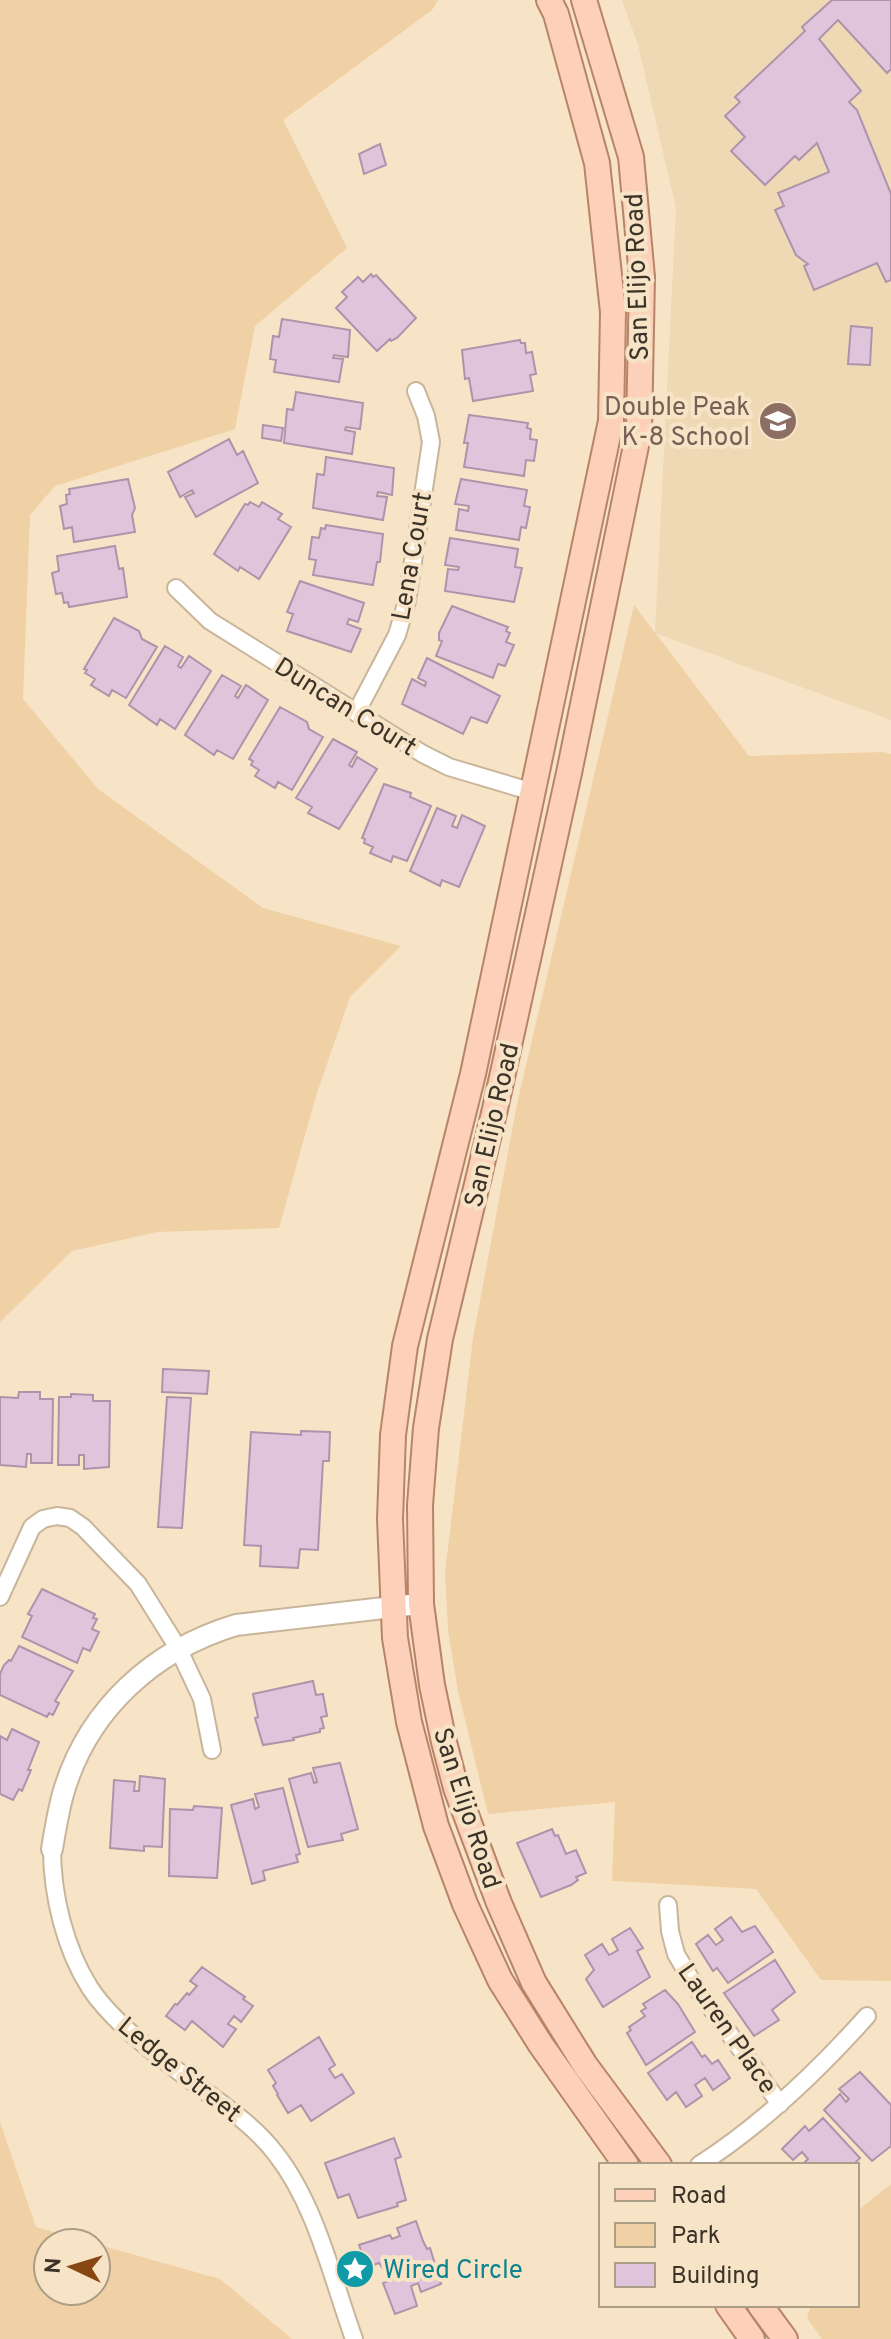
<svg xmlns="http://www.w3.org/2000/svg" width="891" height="2339" font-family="Overpass,sans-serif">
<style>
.built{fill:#efd8b4}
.green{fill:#f0d1a5}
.building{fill:#dfc4dc;stroke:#ad94ab;stroke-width:2}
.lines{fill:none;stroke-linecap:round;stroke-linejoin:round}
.minor-casing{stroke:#c9b69a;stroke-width:20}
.tertiary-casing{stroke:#c9b69a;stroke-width:24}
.primary-casing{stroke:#b88468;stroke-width:28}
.minor{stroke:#fff;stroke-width:16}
.tertiary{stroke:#fff;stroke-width:20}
.primary{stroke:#fdd0b9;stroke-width:24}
.labels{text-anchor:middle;stroke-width:8;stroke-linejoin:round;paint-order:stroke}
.street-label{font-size:26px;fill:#3b3328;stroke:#f7e3c6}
.education-label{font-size:26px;fill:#785e54;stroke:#f7e3c6;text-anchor:end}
.culture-label{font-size:26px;fill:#0d838f;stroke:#f7e3c6;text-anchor:start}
</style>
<rect width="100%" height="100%" fill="#f7e3c6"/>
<path class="built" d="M622,0H891V720L655,633L676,208L638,45Z"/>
<path class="green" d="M0,0H438L432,10L283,120L347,248L255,326L235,429L55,486L30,515L23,699L98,789L263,908L401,946L350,997L316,1096L279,1228L157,1232L72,1251L0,1322Z
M634,605L749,756L883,752L891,754V1981L821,1980L756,1889L612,1881L615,1802L488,1814L458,1691L448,1630L445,1573L473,1338L517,1104Z
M0,2122L36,2227L92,2243H48V2291H96V2244L220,2279L292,2339H0Z
M891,2184V2339H822L807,2318L811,2305H857V2211Z"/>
<path class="building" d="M832,0H891V69L887,73L838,20L819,39L861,91L849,102L857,110L891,194V280L886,282L877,263L814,290L804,266L808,264L796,255L775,210L784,206L778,193L829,172L817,143L799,160L795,156L765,185L731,151L745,137L725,116L740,102L735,97L805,31L802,27Z
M380,144L386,165L364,174L359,154Z
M371,274L373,277L376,275L416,318L397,338L391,341L390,339L377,351L336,308L347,297L342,292L358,277L363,282Z
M282,319L350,330L348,357L334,355L333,358L343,359L339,382L274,372L276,360L270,359L273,336L279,337Z
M851,326L872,328L870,365L848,364Z
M520,340L521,343H525L526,353L532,352L536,374L530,375L533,391L473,401L469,378L465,379L462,350Z
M296,392L363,403L360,429L346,427L345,430L355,432L352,454L284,443L287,409L293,410Z
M469,415L528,423L527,428L531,429L530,439L537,440L534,461L526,460L524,476L464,467L468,443H464Z
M263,425L283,428L281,441L262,438Z
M229,439L237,455L243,451L258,483L196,517L185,497L194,493L192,490L180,497L168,472Z
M326,457L394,468L392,495L378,492L377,496L387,497L383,520L313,508L317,474L324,475Z
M128,479L135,508L132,515L135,532L74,542L72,527L64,529L60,506L67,504L66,495L70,494L69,489Z
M461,479L527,490L524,506L530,507L526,528L521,527L519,540L456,530L459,509L468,511L469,506L455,504Z
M250,502L259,507L262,502L282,514L278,519L291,527L259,579L240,567L238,571L214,554L245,504L248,505Z
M326,525L383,534L380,562H377L373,585L313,575L316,560L309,559L312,537L319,538L321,528L325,529Z
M450,538L518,549L515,567L522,568L514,602L445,591L448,569L458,570L459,567L445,565Z
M115,546L119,569L123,568L127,597L69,607L68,602L64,603L62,593L56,594L52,573L59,571L57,556Z
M300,581L364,603L358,622L349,619L347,624L361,629L351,652L287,631L293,614L287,612Z
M452,606L508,627L506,631L510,633L506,642L514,645L505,666L498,664L493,678L436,656L442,641L439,640V633Z
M114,618L139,631L142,639L157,647L126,698L112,690L109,696L91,685L95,679L85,673L87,670L84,669Z
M165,646L183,657L178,666L181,668L189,656L211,671L175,729L160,719L157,725L129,705Z
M427,658L500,696L487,723L471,717L463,734L402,704L412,679L425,686L426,682L418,678Z
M222,675L241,686L235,696L238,698L246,685L268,700L233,759L217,750L214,755L185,735Z
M280,707L307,722L309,729L323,737L292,790L278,782L275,788L255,776L259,770L251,765L253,761L249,759Z
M333,739L357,752L349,765L352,767L357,757L377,769L339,829L308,813L312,807L296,798Z
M384,784L411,793L410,797L431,806L407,861L393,856L391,862L370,853L373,847L364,843L365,839L362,838Z
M437,808L456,816L452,826L457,828L462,815L485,826L459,887L442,880L440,886L410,871Z
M163,1369L209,1371L207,1394L162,1392Z
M19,1392H40V1399H53L52,1463H31V1454H27L26,1467L0,1465V1397L18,1398Z
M71,1394L93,1395V1401H110L109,1467L84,1469V1455H79V1465H58L59,1397H71Z
M167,1397L191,1398L182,1528L158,1527Z
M301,1431L330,1432L329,1461H323L318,1550L300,1549L298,1568L260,1566L261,1546L244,1545L251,1432L301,1435Z
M42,1589L95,1614L93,1618L97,1619L92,1629L99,1632L90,1651L83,1648L77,1663L22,1637L32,1616L28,1614Z
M19,1646L73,1671L55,1701L59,1703L53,1715L49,1713L47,1717L0,1695V1674L4,1665L9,1660L11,1661Z
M313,1681L316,1695L323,1694L327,1716L321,1717L324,1728L320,1729V1732L293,1738L294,1740L263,1745L255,1718L258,1717L253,1694Z
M12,1729L39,1742L28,1770H31L22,1791L19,1789L13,1800L0,1794V1736L7,1740Z
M340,1763L358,1829L341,1834L343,1840L308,1847L289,1779L311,1773L314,1783L317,1782L313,1768Z
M140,1776L165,1779L162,1847L144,1846V1851L110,1848L114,1780L135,1782L134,1791H139Z
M283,1788L300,1854L296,1855L298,1862L263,1871L265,1880L252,1884L231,1805L253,1799L255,1809L259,1807L255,1794Z
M194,1806L222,1808L217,1878L169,1876L170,1809L193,1810Z
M552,1829L555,1836L558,1835L566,1854L576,1850L586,1873L576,1877L578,1880L571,1885L541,1897L517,1843Z
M731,1917L742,1932L755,1926L773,1952L728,1983L717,1968L713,1971L696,1944L708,1935L716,1945L723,1940L715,1929Z
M630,1928L643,1948L637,1951L650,1977L603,2007L586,1979L594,1970L585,1955L602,1944L609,1955L618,1950L612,1939Z
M775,1960L795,1992L772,2010L779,2020L754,2036L724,1993Z
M202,1967L245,1997L243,1999L253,2006L241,2022L234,2016L228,2024L236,2029L223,2047L192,2021L185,2030L166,2016L175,2004L177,2005L187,1993L189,1995L197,1986L190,1981Z
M665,1990L678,2004L695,2032L646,2065L627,2033L631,2030L629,2027L645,2016L641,2011L646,2008L643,2004Z
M319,2037L335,2065L329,2069L335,2078L342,2074L354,2093L311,2121L301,2105L288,2113L277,2095L278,2094L273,2086L276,2083L268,2070Z
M692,2042L702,2057L705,2055L712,2064L718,2060L730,2078L713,2090L705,2078L695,2085L702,2096L686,2107L676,2092L667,2100L648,2073Z
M860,2072L891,2105V2146L872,2161L824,2110L840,2094L846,2102L849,2099L839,2089Z
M823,2118L860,2158L853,2165H802L808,2159L802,2152L793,2160L782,2149L805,2126L809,2131Z
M394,2138L401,2157L395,2159L406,2200L397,2203L398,2206L358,2218L349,2194L338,2198L325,2163Z
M416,2221L423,2241L427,2249L430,2248L441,2284L421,2292L418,2283L411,2286L417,2306L395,2314L383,2283L389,2281L384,2270L379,2263L367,2267L359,2245L390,2235L392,2239L400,2236L397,2228Z"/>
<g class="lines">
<defs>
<path id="minor" d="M176,588L210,621L423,754L449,767L533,792
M356,713L397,635L407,601L431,442L426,416L416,391
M0,1597L32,1527L43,1519L57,1516L70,1518L83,1527L138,1584L178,1648L202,1699L212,1750
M52,1849C52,1895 65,1949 90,1988C113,2023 160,2058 194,2083C223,2105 254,2125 276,2154C316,2205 332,2278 354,2339
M668,1905L670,1931L676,1954L693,1983L780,2104
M699,2165C763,2124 817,2072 867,2016"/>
<path id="tertiary" d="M52,1849C55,1831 58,1812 63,1794C87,1710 153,1650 236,1625L410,1605"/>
<path id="primary" d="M549,0L556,14L597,163L613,312L611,421L473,1074L405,1346L393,1435L390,1519L395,1638L409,1722L436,1826L465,1904L500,1980L541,2045L626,2165
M584,0L631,157L642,277L639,431L569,773L495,1109L440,1339L426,1428L420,1505L421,1604L432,1685L444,1742L456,1788L499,1903L534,1983L585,2065L659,2165
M728,2305L752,2339
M760,2305L785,2339"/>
</defs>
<use href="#minor" class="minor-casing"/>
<use href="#tertiary" class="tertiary-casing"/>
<use href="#primary" class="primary-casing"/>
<use href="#minor" class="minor"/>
<use href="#tertiary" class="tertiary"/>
<use href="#primary" class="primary"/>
</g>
<defs>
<symbol id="school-disc" viewBox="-11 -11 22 22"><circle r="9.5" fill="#8d6e63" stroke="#f7e3c6"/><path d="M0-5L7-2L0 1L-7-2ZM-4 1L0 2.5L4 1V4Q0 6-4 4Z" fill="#fff"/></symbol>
<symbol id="sight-disc" viewBox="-11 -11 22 22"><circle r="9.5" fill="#0f9aa8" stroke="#f7e3c6"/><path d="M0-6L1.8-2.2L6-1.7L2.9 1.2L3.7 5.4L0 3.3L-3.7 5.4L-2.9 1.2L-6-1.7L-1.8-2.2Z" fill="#fff"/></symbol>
</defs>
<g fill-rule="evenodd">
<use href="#school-disc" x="756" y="399" width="44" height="44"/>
<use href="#sight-disc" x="333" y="2247" width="44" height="44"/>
</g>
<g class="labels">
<g class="street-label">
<text transform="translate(636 277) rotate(-92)" y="9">San Elijo Road</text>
<text transform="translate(411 556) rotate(-80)" y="9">Lena Court</text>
<text transform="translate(346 706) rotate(32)" y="9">Duncan Court</text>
<text transform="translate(491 1125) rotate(-77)" y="9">San Elijo Road</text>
<text transform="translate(468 1808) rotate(72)" y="9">San Elijo Road</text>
<text transform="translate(728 2028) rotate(55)" y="9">Lauren Place</text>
<text transform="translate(180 2069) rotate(39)" y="9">Ledge Street</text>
</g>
<g class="education-label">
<text x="750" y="415">Double Peak<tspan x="750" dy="30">K-8 School</tspan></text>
</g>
<g class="culture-label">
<text x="383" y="2278">Wired Circle</text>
</g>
</g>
<rect x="599" y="2163" width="260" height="144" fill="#f7e3c6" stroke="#ac9d87" stroke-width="2"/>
<rect x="615" y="2189" width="40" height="12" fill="#fdd0b9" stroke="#ac9d87" stroke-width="2"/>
<text x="671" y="2203" font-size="24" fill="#3b3328">Road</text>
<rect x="615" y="2223" width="40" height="24" fill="#f0d1a5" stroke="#ac9d87" stroke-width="2"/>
<text x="671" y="2243" font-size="24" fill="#3b3328">Park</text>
<rect x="615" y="2263" width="40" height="24" fill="#dfc4dc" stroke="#ac9d87" stroke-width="2"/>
<text x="671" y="2283" font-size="24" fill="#3b3328">Building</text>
<g transform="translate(72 2267) rotate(274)"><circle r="38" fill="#f7e3c6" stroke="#ac9d87" stroke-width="2"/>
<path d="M0-6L14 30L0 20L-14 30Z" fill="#884712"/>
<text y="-12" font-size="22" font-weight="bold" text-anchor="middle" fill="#3b3328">N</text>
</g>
</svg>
